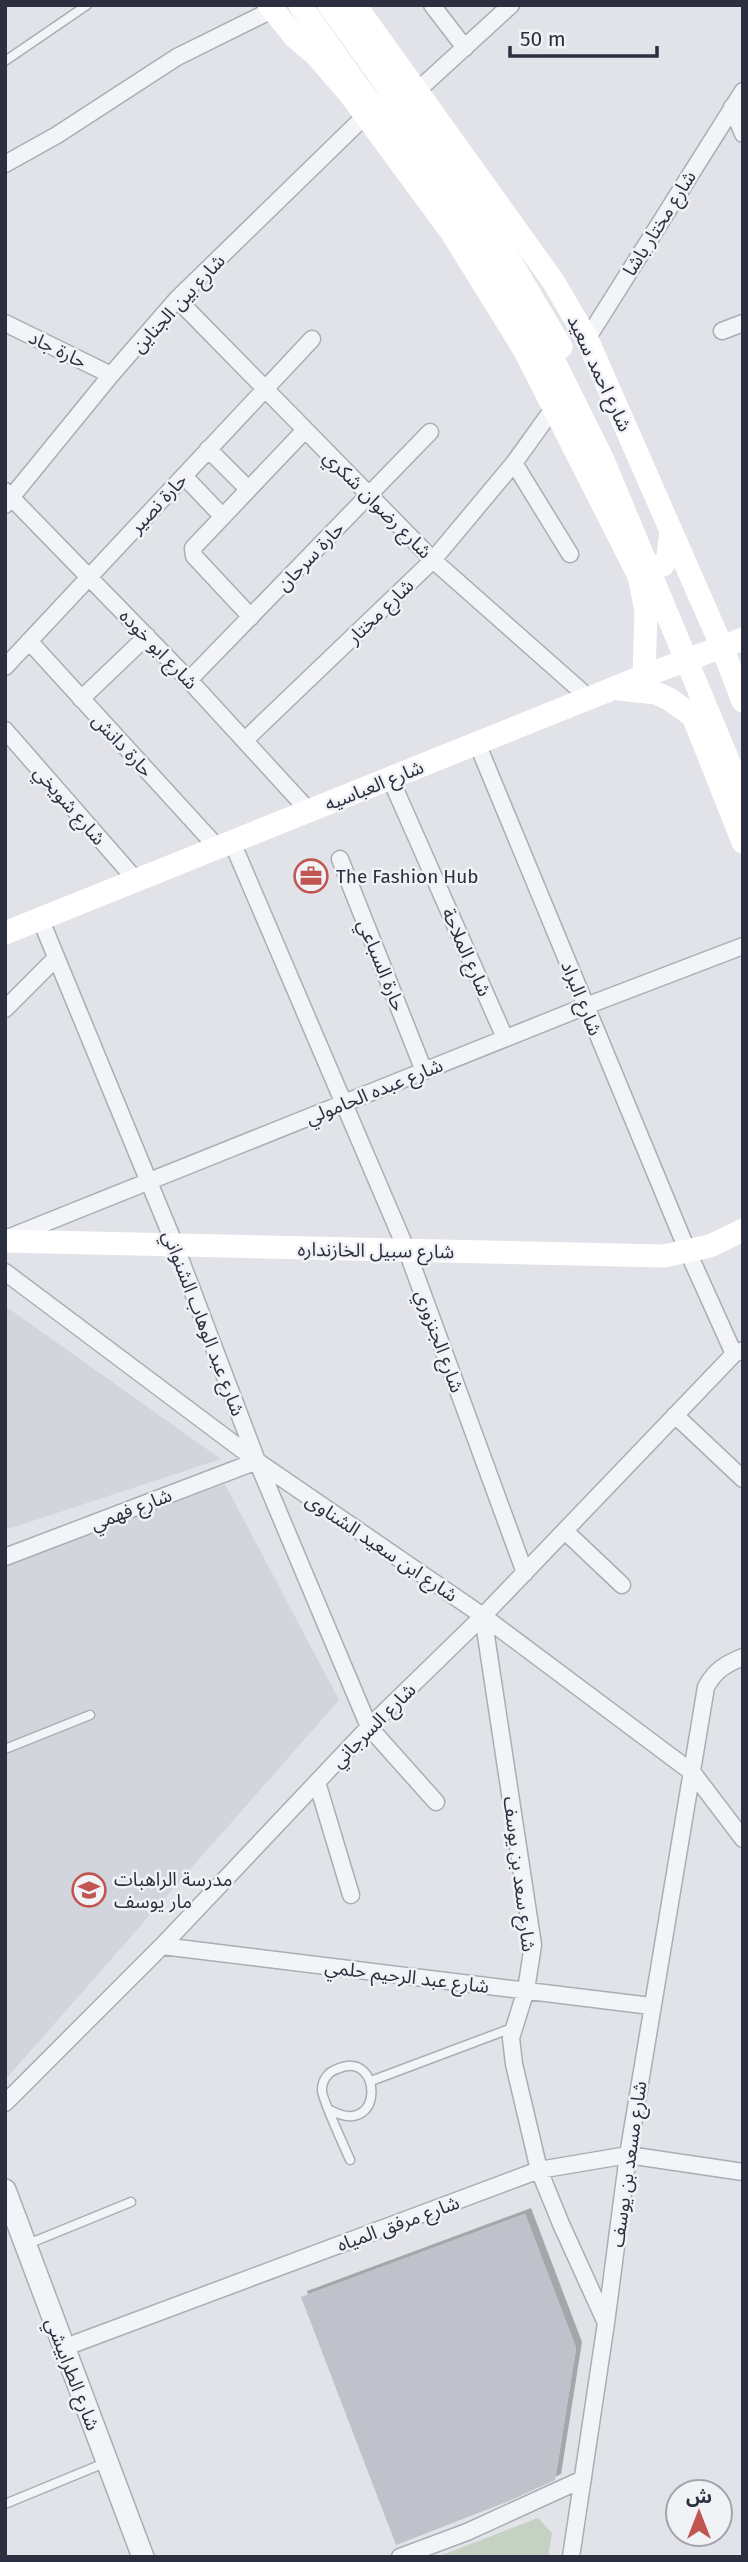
<svg xmlns="http://www.w3.org/2000/svg" width="748" height="2562" font-family="'Fira Sans','Noto Sans Arabic',sans-serif">
<style>
.built{fill:#d3d5dd}
.green{fill:#c4d1c3}
.building{fill:#bfc1cb;filter:url(#shadow)}
.lines{fill:none;stroke-linecap:round;stroke-linejoin:round}
.service-casing{stroke:#aaadb5;stroke-width:11}
.minor-casing{stroke:#aaadb5;stroke-width:19}
.tertiary-casing{stroke:#aaadb5;stroke-width:24}
.service{stroke:#f3f4f7;stroke-width:8}
.minor{stroke:#f3f4f7;stroke-width:16}
.tertiary{stroke:#f3f4f7;stroke-width:21}
.secondary{stroke:#fff;stroke-width:23}
.secondary-bridge{stroke:#fff;stroke-width:23}
.labels{text-anchor:middle;stroke-width:5;stroke-linejoin:round;paint-order:stroke}
.street-label{font-size:19px;fill:#2b2f3f;stroke:#f1f2f6}
.poi-label{font-size:19px;fill:#2b2f3f;stroke:#f1f2f6;text-anchor:start}
</style>
<defs>
<filter id="shadow"><feDropShadow dx="6" dy="-6" stdDeviation="0" flood-color="#0004"/></filter>
</defs>
<rect width="100%" height="100%" fill="#e1e3e8"/>
<path class="built" d="M5,1306L221,1459L5,1530Z
M225,1484L339,1700L5,2080V1564Z"/>
<path class="green" d="M538,2518L552,2533L548,2557H437Z"/>
<path class="building" d="M525,2214L576,2348L555,2480L509,2501L396,2545L301,2297Z"/>
<g class="lines">
<defs>
<path id="service" d="M5,61L87,5
M5,1749L90,1715
M371,2081L512,2028
M330,2110C385,2140 383,2048 337,2069C328,2072 322,2080 322,2090C321,2097 345,2148 350,2160
M28,2244L131,2202
M5,2504L107,2462"/>
<path id="minor" d="M432,5L465,48
M417,91L511,5
M732,107L743,134
M5,164L57,135L177,57L272,10
M177,299L433,560L589,698
M5,323L111,375
M722,331L743,323
M587,339L743,91
M208,449L248,489
M514,463L570,554
M184,476L222,516
M5,491L189,680L309,811
M5,505L111,375L177,299L366,115
M251,617L194,556L193,548L305,430
M29,641L217,847
M5,667L312,339
M189,680L430,432
M81,699L147,636
M5,730L136,880
M245,740L433,560L514,463L555,406
M477,743L688,1252L734,1354
M395,789L505,1038
M232,842L407,1251L525,1573
M340,859L424,1071
M40,918L175,1245L257,1461L369,1727L436,1802
M5,1009L56,958
M10,1237L586,1006L743,946
M5,1272L257,1461L483,1616L693,1773L743,1839
M675,1415L743,1479
M565,1531L622,1585
M5,1557L257,1461
M483,1616L533,1945L526,1990L511,2038L514,2064L539,2170L561,2224L606,2323
M317,1782L351,1895
M162,1946L651,2006
M5,2103L162,1946L369,1727L483,1616L734,1354L743,1350
M63,2348L539,2170L628,2155L743,2172
M400,2557L467,2532L583,2479
M571,2557L606,2323L628,2155L706,1687C715,1670 726,1664 743,1657"/>
<path id="tertiary" d="M5,2190L143,2557"/>
</defs>
<use href="#service" class="service-casing"/>
<use href="#minor" class="minor-casing"/>
<use href="#tertiary" class="tertiary-casing"/>
<use href="#service" class="service"/>
<use href="#minor" class="minor"/>
<use href="#tertiary" class="tertiary"/>
<path class="secondary" d="M269,5L295,37L316,55L349,93L452,233L525,351L639,576L646,611L644,676
M355,5L553,281L587,339L722,647L743,701
M631,560L652,567L663,565L668,557L671,530
M619,689L656,693L669,699L693,716L743,842
M5,933L644,676L743,639
M5,1241L664,1256L710,1246L743,1230"/>
<path class="secondary-bridge" d="M300,5L357,85L448,201L556,365L603,460L743,796
M329,5L479,213L512,264L561,347"/>
</g>
<defs>
<symbol id="office-ring" viewBox="-11 -11 22 22"><circle r="9.5" fill="#f1f2f6" stroke="#c15552" stroke-width="1.5"/><path d="M-6-3h4V-5.5h4V-3h4V5H-6ZM-1-4.5V-3h2v-1.5ZM-6 0V1H6V0Z" fill="#c15552"/></symbol>
<symbol id="school-ring" viewBox="-11 -11 22 22"><circle r="9.5" fill="#f1f2f6" stroke="#c15552" stroke-width="1.5"/><path d="M0-5L7-2L0 1L-7-2ZM-4 1L0 2.5L4 1V4Q0 6-4 4Z" fill="#c15552"/></symbol>
</defs>
<g fill-rule="evenodd">
<use href="#office-ring" x="292" y="857" width="38" height="38"/>
<use href="#school-ring" x="70" y="1871" width="38" height="38"/>
</g>
<g class="labels">
<g class="street-label">
<text transform="translate(659 223) rotate(-58)" y="7">شارع مختار باشا</text>
<text transform="translate(178 303) rotate(-47)" y="7">شارع بين الجناين</text>
<text transform="translate(58 349) rotate(26)" y="7">حارة جاد</text>
<text transform="translate(600 373) rotate(65)" y="7">شارع احمد سعيد</text>
<text transform="translate(158 503) rotate(-47)" y="7">حارة نصير</text>
<text transform="translate(378 504) rotate(45)" y="7">شارع رضوان شكري</text>
<text transform="translate(310 556) rotate(-46)" y="7">حارة سرحان</text>
<text transform="translate(380 611) rotate(-44)" y="7">شارع مختار</text>
<text transform="translate(159 649) rotate(46)" y="7">شارع ابو خوده</text>
<text transform="translate(123 745) rotate(47)" y="7">حارة دانش</text>
<text transform="translate(374 785) rotate(-22)" y="7">شارع العباسيه</text>
<text transform="translate(70 805) rotate(49)" y="7">شارع شويخي</text>
<text transform="translate(467 952) rotate(66)" y="7">شارع الملاحة</text>
<text transform="translate(382 965) rotate(68)" y="7">حارة السباعي</text>
<text transform="translate(582 998) rotate(68)" y="7">شارع البراد</text>
<text transform="translate(374 1091) rotate(-22)" y="7">شارع عبده الحامولي</text>
<text transform="translate(376 1250) rotate(1)" y="7">شارع سبيل الخازنداره</text>
<text transform="translate(204 1323) rotate(69)" y="7">شارع عبد الوهاب الشنواني</text>
<text transform="translate(440 1341) rotate(70)" y="7">شارع الجنزوري</text>
<text transform="translate(131 1509) rotate(-21)" y="7">شارع فهمي</text>
<text transform="translate(382 1547) rotate(34)" y="7">شارع ابن سعيد الشناوى</text>
<text transform="translate(373 1725) rotate(-45)" y="7">شارع السرجاني</text>
<text transform="translate(520 1874) rotate(83)" y="7">شارع سعد بن يوسف</text>
<text transform="translate(407 1976) rotate(7)" y="7">شارع عبد الرحيم حلمي</text>
<text transform="translate(628 2164) rotate(-82)" y="7">شارع مسعد بن يوسف</text>
<text transform="translate(398 2223) rotate(-20)" y="7">شارع مرفق المياه</text>
<text transform="translate(73 2374) rotate(69)" y="7">شارع الطرابيشي</text>
</g>
<g class="poi-label">
<text x="336" y="883">The Fashion Hub</text>
<text x="114" y="1886">مدرسة الراهبات<tspan x="114" dy="22">مار يوسف</tspan></text>
</g>
</g>
<rect width="748" height="2562" fill="none" stroke="#2b2f3f" stroke-width="14"/>
<g transform="translate(699 2513)"><circle r="33" fill="#f1f2f6" stroke="#a2a4ad" stroke-width="2"/>
<path d="M0-5L12 26L0 18L-12 26Z" fill="#c15552"/>
<text y="-10" font-size="19" font-weight="bold" text-anchor="middle" fill="#2b2f3f">ش</text>
</g>
<path d="M510 46v10h147v-10" fill="none" stroke="#2b2f3f" stroke-width="3.5"/>
<text x="520" y="46" font-size="21" fill="#2b2f3f" stroke="#f1f2f6" stroke-width="5" paint-order="stroke">50 m</text>
</svg>
